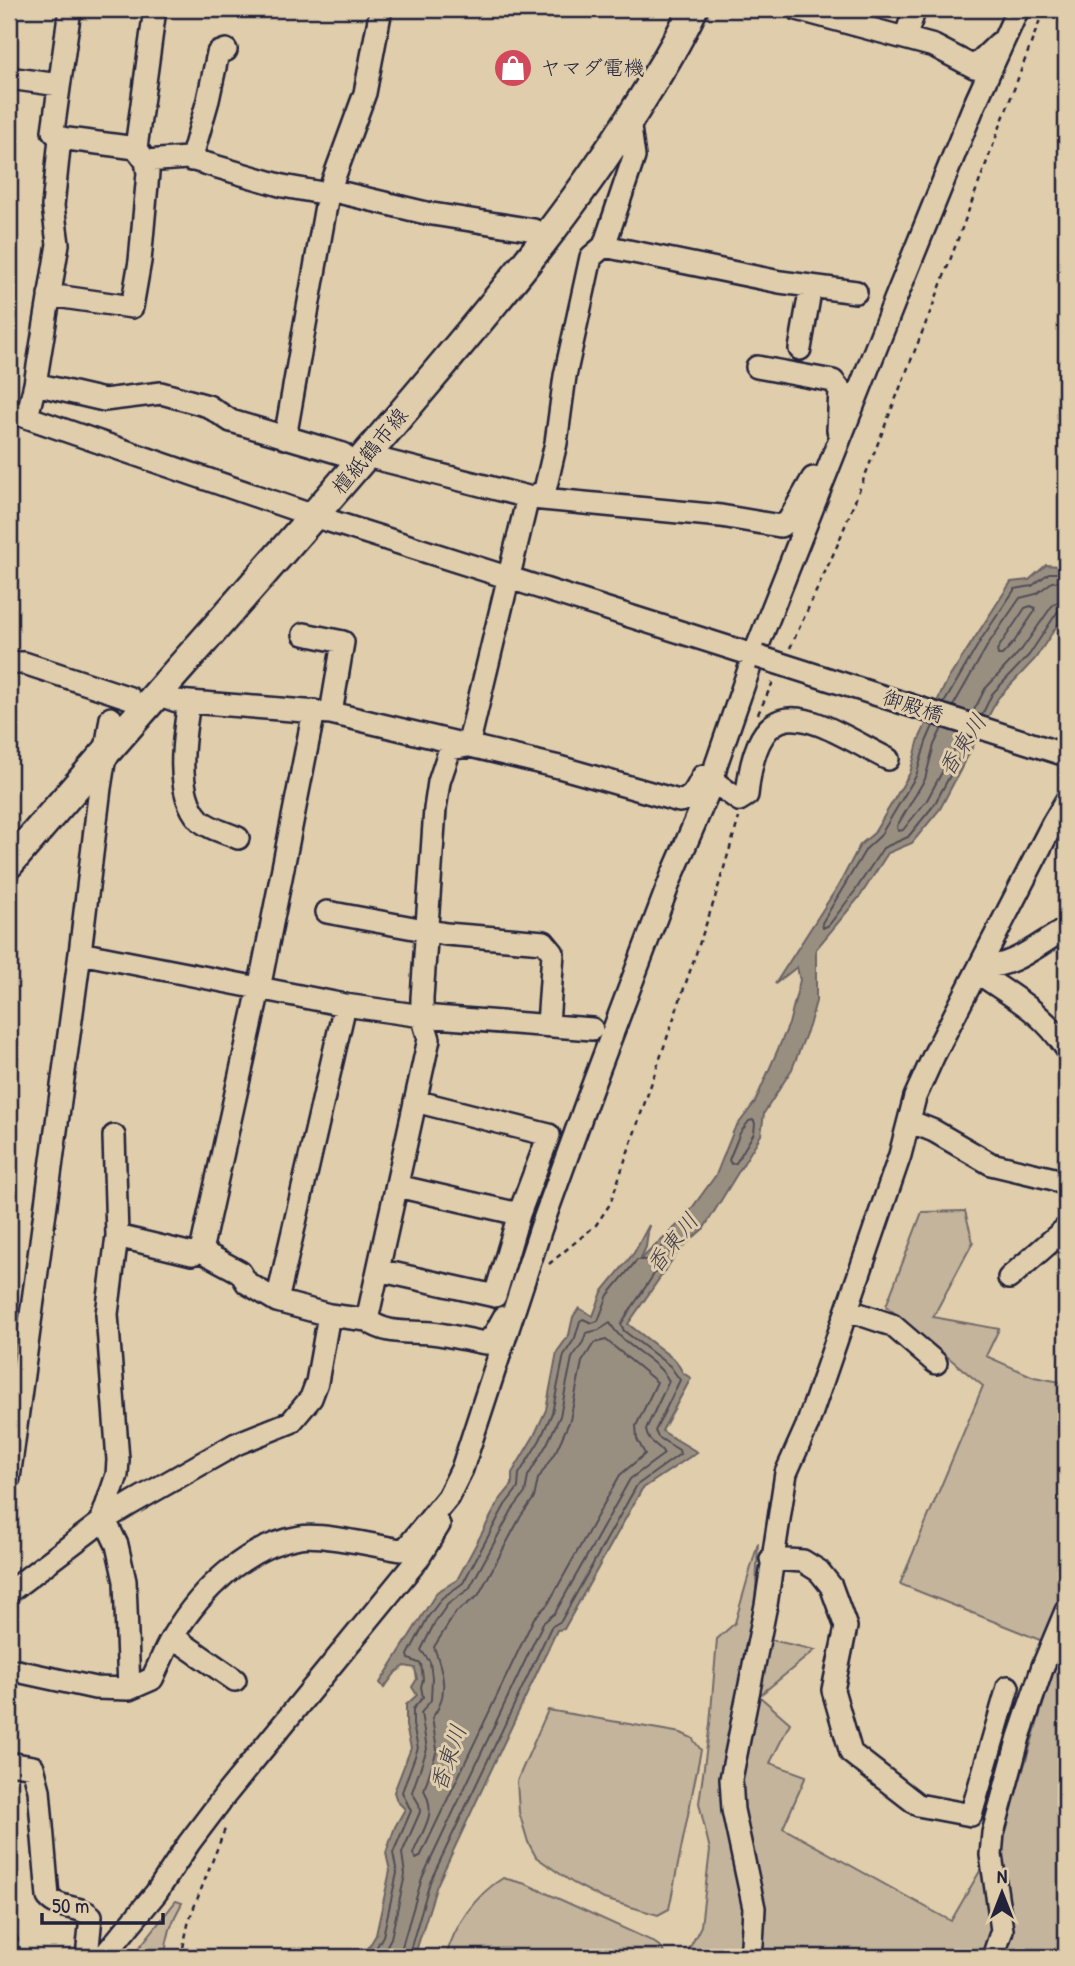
<svg xmlns="http://www.w3.org/2000/svg" width="1075" height="1966" font-family="'Patrick Hand','Klee One',sans-serif">
<style>
.green{fill:#c3b49b;stroke:#726b6b;stroke-width:2}
.water{fill:#998f81;stroke:#696365;stroke-width:2}
.lines{fill:none;stroke-linecap:round;stroke-linejoin:round}
.shore{stroke:#524e57;stroke-width:2}
.minor-casing{stroke:#22223b;stroke-width:26}
.major-casing{stroke:#22223b;stroke-width:33}
.path{stroke:#22223b;stroke-width:2.5;stroke-dasharray:5 5;stroke-linecap:butt}
.minor{stroke:#dfcdab;stroke-width:21}
.major{stroke:#dfcdab;stroke-width:28}
.minor-bridge-casing{stroke:#22223b;stroke-width:26;stroke-linecap:butt}
.minor-bridge{stroke:#dfcdab;stroke-width:21}
.labels{text-anchor:middle;stroke-width:6;stroke-linejoin:round;paint-order:stroke}
.poi-label{font-size:21px;fill:#22223b;stroke:#dfcdab;text-anchor:start}
.street-label{font-size:21px;fill:#22223b;stroke:#dfcdab}
.water-label{font-size:23px;font-style:italic;fill:#403d4c;stroke:#dfcdab}
</style>
<rect width="100%" height="100%" fill="#dfcdab"/>
<filter id="ink" filterUnits="userSpaceOnUse"><feTurbulence type="fractalNoise" baseFrequency=".0143" numOctaves="2"/><feDisplacementMap in="SourceGraphic" scale="14" xChannelSelector="R" yChannelSelector="G"/><feConvolveMatrix kernelMatrix="1 2 1 2 8 2 1 2 1" color-interpolation-filters="sRGB"/></filter>
<g filter="url(#ink)">
<path class="green" d="M965,1211L973,1242L933,1317L999,1329L986,1356L1034,1377L1066,1383V1957H685L701,1926L710,1850L699,1803L710,1724L717,1639L735,1623L758,1543L754,1636L815,1650L759,1696L790,1723L770,1763L806,1776L783,1828L951,1921L1006,1826L1060,1648L900,1584L983,1386L886,1306L922,1212Z
M548,1710L681,1733L692,1738L701,1750L669,1909L658,1915L604,1899L573,1883L536,1857L528,1842L519,1812L517,1781Z
M503,1878L526,1884L652,1941L662,1948L665,1957H446C454,1926 475,1895 503,1878Z
M176,1901L182,1903C172,1920 166,1937 165,1957H132Z"/>
<path class="water" d="M1066,562V612L1035,659L998,698L940,809L912,843L888,853L861,895L816,949V1001L809,1026L792,1069L764,1113L761,1135L704,1228L679,1250L628,1324L676,1361L683,1373L691,1378L662,1431L697,1452L642,1489L564,1629L557,1630L437,1885L414,1957H363L376,1935L390,1871L386,1853L395,1827L405,1809L397,1801L394,1792L411,1748L406,1726V1705L417,1695L412,1687L417,1679L415,1668L405,1666L396,1672L384,1688L380,1683L437,1592L457,1580L499,1501L512,1485V1473L534,1436L546,1410L557,1352L569,1335L573,1317L579,1308L593,1316L602,1292L634,1253L649,1225L646,1247L640,1260L684,1219L716,1175L734,1130L755,1102L789,1024L800,980L797,967L775,984L840,883L860,845L874,833L910,773L919,739L947,681L1011,582L1029,580L1046,565L1059,566Z"/>
<g class="lines">
<path class="shore" d="M1031,606L1035,608V611L1014,642L1002,655H998L997,650L1025,608Z
M944,703L982,638L1015,589L1032,586L1049,573H1061L1066,570
M953,706L989,643L1020,598L1036,594L1052,582L1066,580
M973,712L985,689L1022,649L1052,606L1059,601L1066,600
M982,715L992,694L1029,655L1058,611L1066,609
M933,726L926,742L916,776L880,836L866,849L822,923L823,928L829,925L855,891L883,848L908,837L934,805L971,737
M942,728L934,745L925,779L897,826L898,831L903,830L927,800L962,735
M753,1120L755,1123L754,1133L736,1163L731,1164L729,1160L740,1133L749,1121Z
M606,1340L657,1382L636,1426L637,1439L645,1454L620,1475L548,1604L534,1618L420,1857L416,1859L413,1854C422,1829 438,1816 424,1790L437,1750L432,1718C450,1695 443,1671 434,1647L456,1612L478,1596L521,1516L534,1498L538,1479L557,1449L570,1420L582,1362L594,1343Z
M371,1957L383,1936L397,1873L393,1853L411,1811L402,1792L418,1748L413,1725V1709L423,1697L421,1687L423,1679L421,1664L409,1659L408,1655L428,1617L442,1598L463,1583L505,1505L518,1488L519,1474L540,1440L552,1413L564,1355L575,1338L580,1321L583,1319L592,1323L598,1321L608,1295L637,1260H649L667,1242H671L672,1247L621,1324L624,1331L670,1366L680,1380L655,1431L658,1437L679,1450L680,1454L637,1485L561,1621L551,1627L430,1882L408,1957
M381,1957L391,1938L405,1875L402,1853L420,1812L419,1804L412,1792L427,1749L421,1713L431,1700L432,1678L430,1662L421,1650L435,1622L448,1604L469,1589L512,1510L525,1493L528,1476L547,1444L560,1416L572,1358L583,1342L586,1333L599,1330L610,1323C626,1350 656,1357 669,1381L646,1429C647,1444 660,1444 664,1454L630,1479L555,1613L543,1623L422,1878L399,1957"/>
<defs>
<path id="minor" d="M797,9L934,46L974,67L999,43
M905,38L915,9
M9,78L59,85
M136,148L155,9
M191,160L208,100L218,53L226,50
M146,161L187,158L283,186L328,194L285,438
M330,190L426,213L534,230
M328,194L365,93L381,9
M604,246L780,282L856,292
M49,295L132,307L140,261L148,173L146,161L136,148L60,138
M800,349L811,286
M757,367L833,381L840,390L838,430
M35,384L104,400L161,393L208,406L231,421L343,454
M9,411L314,516L759,657
M27,417L35,384L58,244L53,206L60,138L53,131L70,9
M366,456L532,498L721,516L780,526L788,522L813,478
M304,634L343,642L331,713
M9,663H24L130,698
M157,694L177,701L331,713L559,767L679,801C693,800 697,787 703,776
M189,702C184,734 174,792 199,819C207,828 227,833 238,838
M314,711L259,989L201,1251L240,1272L247,1283L277,1301L329,1315L367,1320L429,1039L422,1016V998L435,809L439,782L450,749L468,746L527,501L545,490L556,443L565,376L591,257L604,246L634,157L629,120
M713,781L739,800L747,795C759,676 817,723 888,759
M327,912L446,934L544,942L553,953L548,1024
M80,953L345,1005L422,1016L592,1029
M980,966C1011,970 1039,943 1066,929
M977,972C1012,997 1041,1010 1066,1048
M909,1121L934,1131L991,1164L1054,1179L1066,1185
M114,1136L117,1236L192,1254L201,1251
M397,1186L519,1214
M117,1236L107,1314L118,1460L117,1475L103,1516L117,1545L125,1581L129,1689
M378,1270L495,1296L519,1214L549,1135L415,1101
M1009,1278L1066,1228
M277,1301L345,1005
M847,1310L892,1325L936,1363
M367,1320C387,1335 408,1331 431,1333C450,1335 468,1340 486,1343L494,1335L504,1317
M9,1478L80,953L100,788L111,718
M771,1559L803,1561L819,1571L831,1586L846,1627L833,1690L851,1753L918,1805L971,1815L1008,1687
M9,1592L104,1520L132,1503L236,1444L291,1422L311,1398L317,1382L329,1315
M173,1637L235,1680
M9,1673L17,1671L95,1688L129,1689L152,1679C159,1665 165,1649 173,1636C201,1590 245,1546 300,1537C320,1533 377,1546 401,1550L408,1546L448,1497L462,1469L541,1228L591,1090L671,878L713,781L716,765L754,655L895,300L973,108L1018,9
M9,1763L33,1767L39,1790L48,1897C59,1910 79,1905 91,1916L87,1957
M103,1957L156,1893L189,1843L226,1794L418,1559L439,1525
M749,1957L752,1945L754,1908L733,1810L731,1779L766,1605L786,1473L807,1426L900,1155L915,1097L934,1055L1053,823L1066,801
M993,1957L1002,1930L991,1855L993,1833L1019,1737L1043,1666L1066,1611"/>
<path id="major" d="M9,864C148,702 292,544 429,381C504,292 574,208 636,109C656,77 677,44 693,9"/>
</defs>
<use href="#minor" class="minor-casing"/>
<use href="#major" class="major-casing"/>
<path class="path" d="M790,648L837,546L937,295L1044,9
M758,714L773,682
M549,1264L596,1225L610,1204L714,901L739,818
M9,1878L15,1891L14,1926L22,1957
M181,1957L189,1920L225,1829"/>
<use href="#minor" class="minor"/>
<use href="#major" class="major"/>
<defs>
<path id="minor-bridge" d="M759,657L1066,755"/>
</defs>
<use href="#minor-bridge" class="minor-bridge-casing"/>
<use href="#minor-bridge" class="minor-bridge"/>
</g>
</g>
<defs>
<symbol id="shop-disc" viewBox="-11 -11 22 22"><circle r="9.5" fill="#d1495b" stroke="#dfcdab"/><path d="M-5-2.5h2.3a2.7 3.5 0 0 1 5.4 0H5L5.5 6h-11ZM-1.5-2.5h3a1.5 2.3 0 0 0-3 0Z" fill="#fff"/></symbol>
</defs>
<g fill-rule="evenodd">
<use href="#shop-disc" x="491" y="46" width="44" height="44"/>
</g>
<g class="labels">
<g class="poi-label">
<text x="540" y="75">ヤマダ電機</text>
</g>
<g class="street-label">
<text transform="translate(370 451) rotate(-50)" y="7">檀紙鶴市線</text>
<text transform="translate(913 706) rotate(18)" y="7">御殿橋</text>
</g>
<g class="water-label">
<text transform="translate(962 745) rotate(-57)" y="8">香東川</text>
<text transform="translate(672 1243) rotate(-52)" y="8">香東川</text>
<text transform="translate(448 1758) rotate(-71)" y="8">香東川</text>
</g>
</g>
<rect width="1075" height="1966" fill="none" stroke="#dfcdab" stroke-width="35"/>
<rect x="18" y="18" width="1040" height="1931" fill="none" stroke="#22223b" stroke-width="2.5" filter="url(#ink)"/>
<g transform="translate(1002 1893)" stroke="#dfcdab" stroke-width="5" paint-order="stroke">
<path d="M0-5L12 26L0 18L-12 26Z" fill="#22223b"/>
<text y="-10" font-size="19" font-weight="bold" text-anchor="middle" fill="#22223b">N</text>
</g>
<path d="M42 1913v10h121v-10" fill="none" stroke="#22223b" stroke-width="3.5"/>
<text x="52" y="1913" font-size="21" fill="#22223b" stroke="#dfcdab" stroke-width="5" paint-order="stroke">50 m</text>
</svg>
